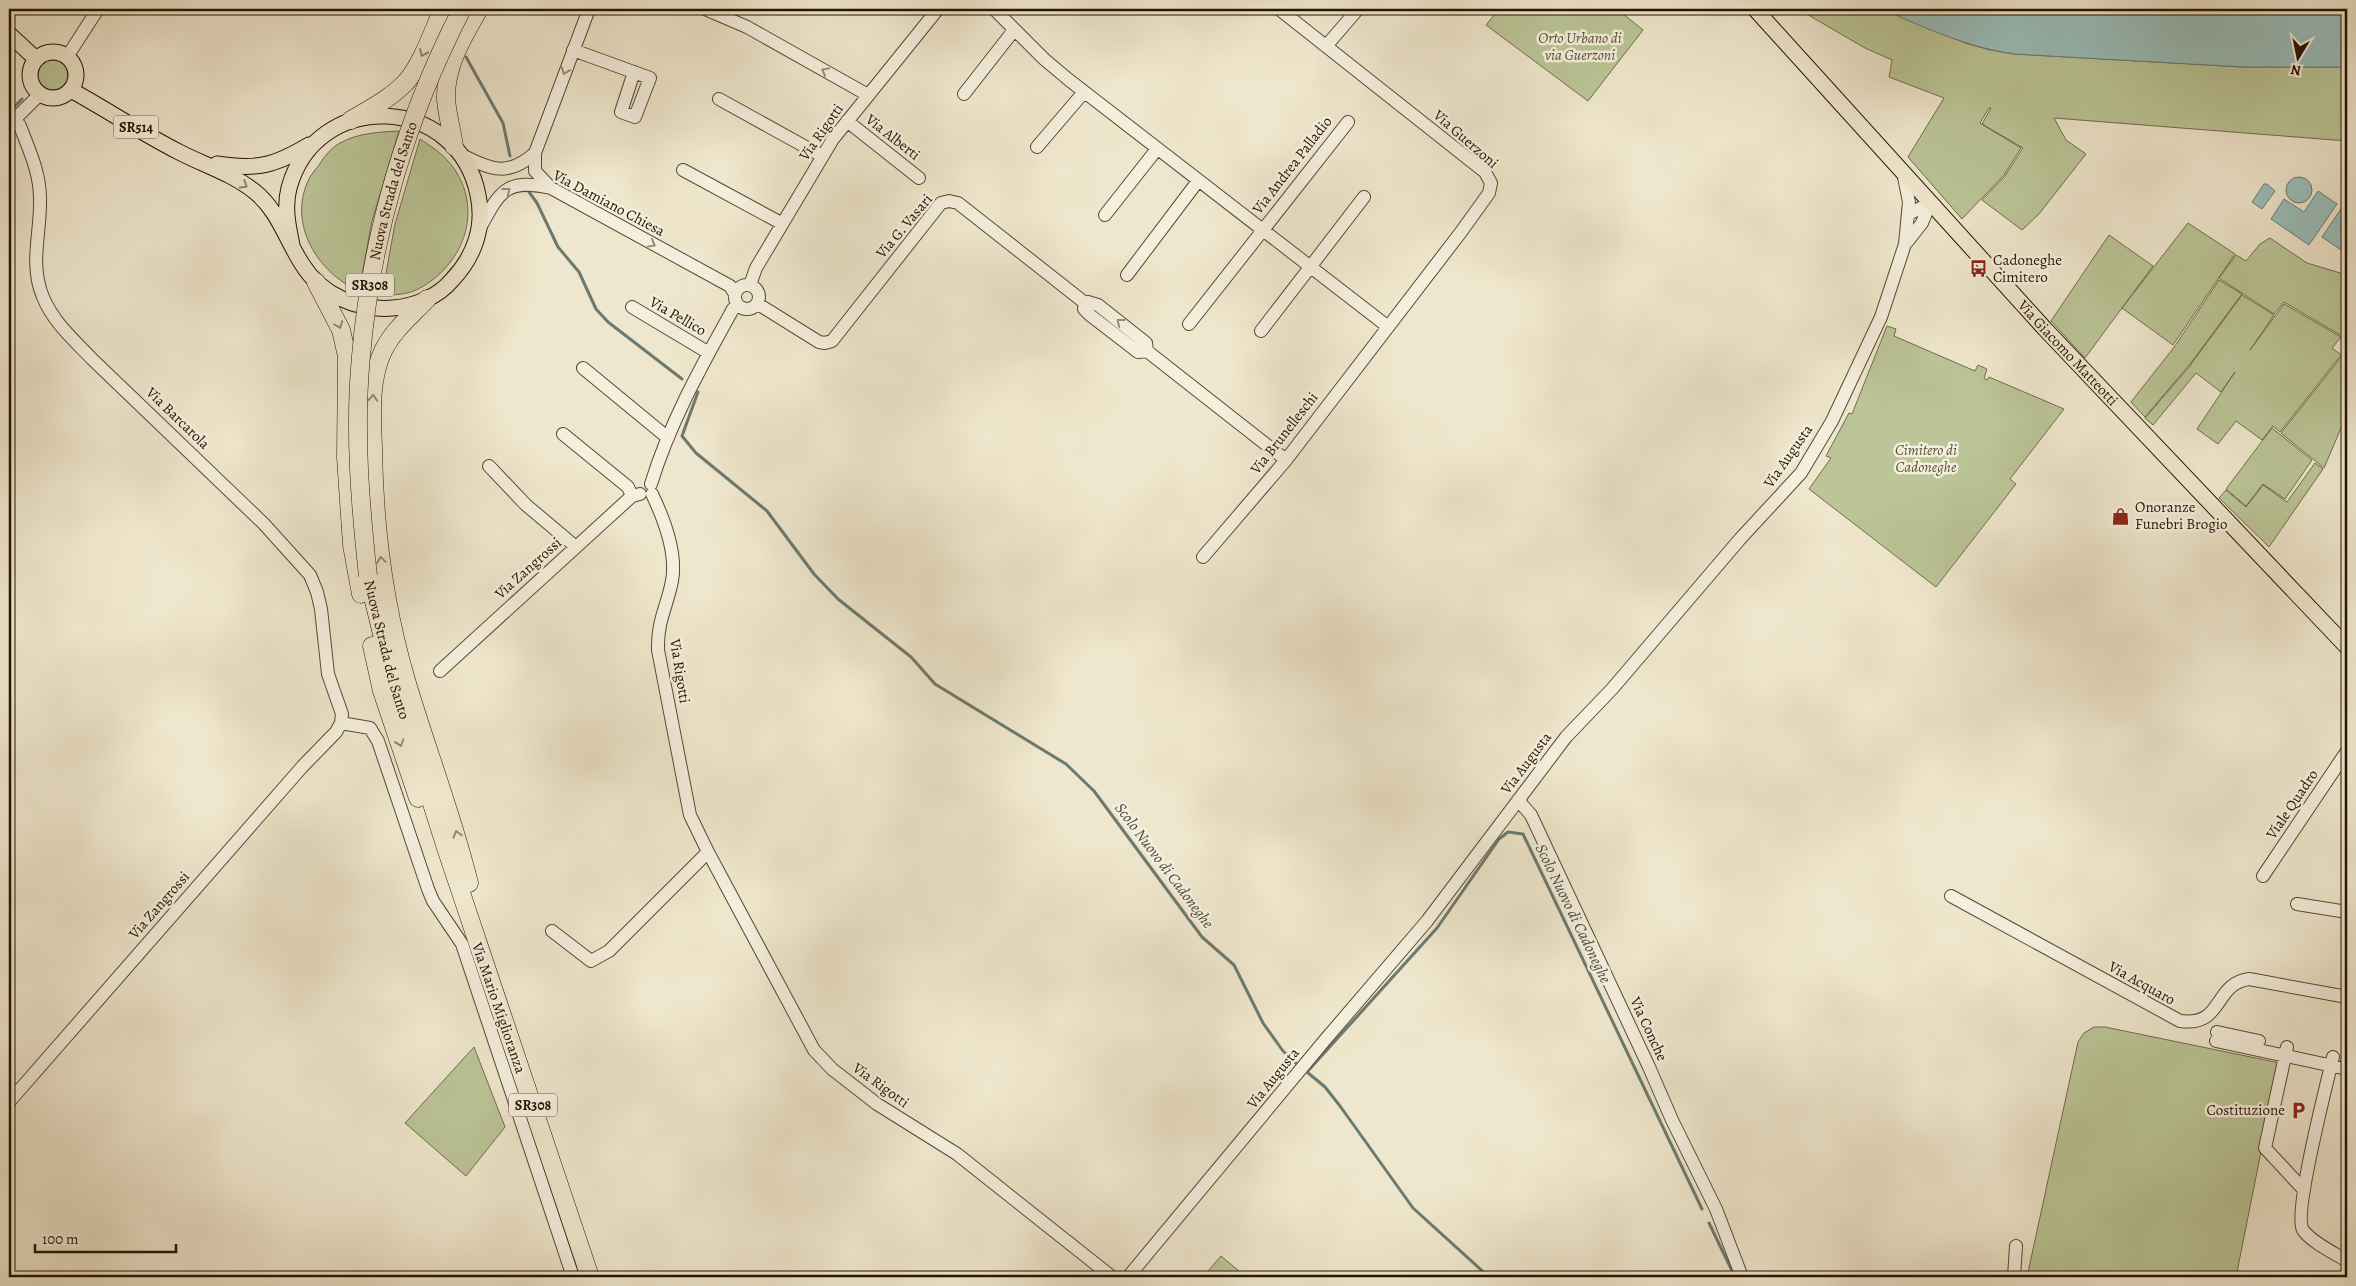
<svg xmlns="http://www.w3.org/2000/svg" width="2356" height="1286" font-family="Alegreya,serif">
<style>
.green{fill:#bbc597;stroke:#706c4c}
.water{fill:#9abfbc;stroke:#6b7a71}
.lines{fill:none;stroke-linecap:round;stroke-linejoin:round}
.stream{stroke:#6b7a71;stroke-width:3}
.minor-casing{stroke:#584833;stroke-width:14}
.major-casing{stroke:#251300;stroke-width:17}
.highway-casing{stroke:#251300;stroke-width:19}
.minor{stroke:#f5efde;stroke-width:12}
.major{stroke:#efe7cd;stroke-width:15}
.highway{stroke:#efe7cd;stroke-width:18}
.highway-bridge-casing{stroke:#251300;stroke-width:19;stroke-linecap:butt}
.highway-bridge{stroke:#efe7cd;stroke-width:18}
.oneway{stroke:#948871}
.oneway2{stroke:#978c7a}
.labels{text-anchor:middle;stroke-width:5;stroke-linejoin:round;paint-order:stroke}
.shield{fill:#f5efde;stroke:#635543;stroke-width:1}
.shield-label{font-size:14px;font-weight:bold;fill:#251300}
.park-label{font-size:15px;font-style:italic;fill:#5a5135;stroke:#f5efde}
.street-label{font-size:15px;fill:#251300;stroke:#f5efde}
.poi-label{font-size:15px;fill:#251300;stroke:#f5efde;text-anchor:start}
.water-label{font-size:16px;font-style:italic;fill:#4e4f42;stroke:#f5efde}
</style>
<rect width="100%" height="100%" fill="#efe7cd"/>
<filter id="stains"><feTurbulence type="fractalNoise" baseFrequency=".004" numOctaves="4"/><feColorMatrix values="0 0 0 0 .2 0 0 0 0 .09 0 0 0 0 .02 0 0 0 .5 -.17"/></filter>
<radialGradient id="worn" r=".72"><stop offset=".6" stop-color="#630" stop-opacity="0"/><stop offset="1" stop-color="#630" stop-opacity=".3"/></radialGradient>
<path class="green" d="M1499,9H1617L1643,30L1588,101L1486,25Z
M1798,9H1882L1965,43L1990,50L2014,54L2243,67H2347V141L2054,118L2066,140L2086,154L2039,214L2022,230L1982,200L2005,176L2023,148L1982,124L1991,108H1989L1980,123L2021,148L2004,175L1962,219L1908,157L1944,98L1889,77L1892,60L1865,48Z
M38 75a15 15 0 1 1 30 0a15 15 0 1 1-30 0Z
M399,131L372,221L359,291C318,273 288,225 308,181C310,176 315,170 319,165C324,157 331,148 340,143C358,133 379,132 399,131Z
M420,139C435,149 449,158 458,175C483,219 458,270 416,290C405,295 393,295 382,295L395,224Z
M2188,223L2235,254L2173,345L2122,308Z
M2109,235L2153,266L2085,358L2051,321Z
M2270,238L2307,263L2347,275V329L2342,336L2284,302L2274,314L2219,278L2236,255L2246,261L2260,244Z
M2219,280L2242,294L2190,364L2145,417L2131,402L2175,346Z
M2242,295L2274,315L2250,350L2284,304L2341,337L2332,348L2341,355L2280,432L2273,426L2262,440L2236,421L2218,444L2197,429L2235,372L2221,392L2196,373L2153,425L2145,418L2189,367Z
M1887,326L1896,329L1894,336L1975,371L1978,365L1987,369L1984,378L1987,380L1989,377L2064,409L2010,479L2016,484L1936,587L1809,489L1831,458L1826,456L1849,413L1852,414Z
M2342,356L2347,360V414L2324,468L2281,433Z
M2272,428L2312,460L2285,499L2263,484L2246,506L2226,489Z
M2315,463L2323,469L2269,547L2219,498L2226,490L2246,507L2263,485L2287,502Z
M2094,1027H2105L2280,1063L2261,1139L2259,1150L2261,1151L2260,1157L2236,1277H2027L2078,1042L2084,1033Z
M474,1047L505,1127L466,1176L405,1123Z
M1221,1256L1246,1277H1203Z"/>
<path class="water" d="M1882,9H2347V67H2243L2014,54C1967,47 1925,28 1882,9Z
M2286 190a13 13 0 1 1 26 0a13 13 0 1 1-26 0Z
M2264,184H2267L2275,191L2262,209L2252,202Z
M2318,191L2337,204L2309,245L2271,219L2284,199L2304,212Z
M2347,200V254L2322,237Z"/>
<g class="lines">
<path class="stream" d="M466,57L503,123L510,156
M9,112L22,99
M529,192L537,203L558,247L579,272L596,309L608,322L682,379
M698,392L682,436L696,453L767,511L814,574L838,599L911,657L935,684L1066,764L1094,791L1202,937L1234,965L1263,1023L1283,1051L1300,1067
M1305,1071L1307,1072L1437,928L1499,839L1508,832L1523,834L1702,1209
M1307,1072L1325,1087L1340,1106L1413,1208L1489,1277
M1709,1223L1735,1277"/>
<defs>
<path id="minor" d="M705,9L747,27L868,95
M994,9L1044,59L1069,80L1387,326
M1327,45L1358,9
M573,50L650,78L635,117L621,112L634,72
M67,57L98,9
M964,94L1014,30
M719,99L822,156
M847,121L919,178
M10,124L40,94
M1037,147L1084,92
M462,155C492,170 508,177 535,153
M683,170L781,223
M551,188L535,171V153L589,9
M1105,215L1157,149
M480,228C500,191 506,178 551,188L730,286L735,294
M1907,242L1922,223L1930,203L1909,214
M1127,275L1198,181
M735 297a12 12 0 1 1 24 0a12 12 0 1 1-24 0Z
M750,285L756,268L833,139L938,9
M1085,303L1084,309L1090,315L1138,352L1147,351L1286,460
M758,304L819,342L825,343L832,341L941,203L949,201L958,203L1085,303L1088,302L1098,305L1146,343L1147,351
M632,307L709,353
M1189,324L1348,122
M1261,331L1364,197
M583,368L668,438
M563,434L628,487L632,496
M489,466L526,505L576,547
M651,484C670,422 702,365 733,309L738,305
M652,494C664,519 677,554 672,581C667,607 657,621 658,650L690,815L708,852L814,1050L832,1069L877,1104L957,1154L1112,1277
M1203,557L1286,460L1461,232L1489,193L1491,183L1485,172L1279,9
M440,671L632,496L640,494
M341,723L370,728L378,741L428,889L433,901L462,944L573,1277
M1518,800L1531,815L1649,1067L1672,1120L1716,1209L1742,1277
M2263,876L2347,751
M1951,896L2180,1021C2224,1027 2213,984 2249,979L2347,997
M2297,904L2347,912
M552,931L591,961L609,951L708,852
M2217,1032L2259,1041
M2216,1041L2347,1069
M2287,1047L2265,1148L2304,1190
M2333,1057C2327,1083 2293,1214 2303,1230C2311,1242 2336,1254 2347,1261
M9,1102L302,767L336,732L341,723L342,714L328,674L321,609L317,592L310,575L264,524L92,359C74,340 53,322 43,297C29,264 41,233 40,199C40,172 29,150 20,126L15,119
M1128,1277L1325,1040L1427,921L1566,737L1612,689L1740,539L1801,473L1832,421L1881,317L1905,244L1909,202L1903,172
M2014,1277L2016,1246"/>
<g id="major">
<path id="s1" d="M1755,9L2045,329L2347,647"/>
<path d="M9,34L36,59"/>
<circle cx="53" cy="75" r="23"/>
<path d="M71,90C107,110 142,133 179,152C204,165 231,173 254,191C278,210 286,239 302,264C321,295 358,311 393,308C415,306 438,297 452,280C474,257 485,227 478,195C458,94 316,88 289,188C284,207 288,226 292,245"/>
<path d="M217,164C257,170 274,166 309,145"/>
</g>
<g id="highway">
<path d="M351,120C370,109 391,98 406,82C423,62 432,33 443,9"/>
<path d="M454,146C452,131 447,114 446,99C445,66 463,37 479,9"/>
<path d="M316,282L341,330L347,356L346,457L352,545L361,594"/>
<path d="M427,299C411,316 393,330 383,351C369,380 372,416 373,448C374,526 384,605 406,680C426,748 452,814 469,883"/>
<path id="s2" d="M368,576L393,680L446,848L590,1277"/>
<path d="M372,646L382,691L418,798"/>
</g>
</defs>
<use href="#minor" class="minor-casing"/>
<use href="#major" class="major-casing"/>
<use href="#highway" class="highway-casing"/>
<use href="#minor" class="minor"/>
<use href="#major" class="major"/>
<use href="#highway" class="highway"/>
<defs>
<g id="highway-bridge">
<path id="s3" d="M368,576C360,503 354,429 361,356C371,236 407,115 462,9"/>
</g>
</defs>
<use href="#highway-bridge" class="highway-bridge-casing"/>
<use href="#highway-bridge" class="highway-bridge"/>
</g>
<defs><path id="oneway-chevron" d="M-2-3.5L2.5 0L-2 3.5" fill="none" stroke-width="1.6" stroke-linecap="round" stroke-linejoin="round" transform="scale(1.25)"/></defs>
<g class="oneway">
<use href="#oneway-chevron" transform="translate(423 53) rotate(114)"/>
<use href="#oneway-chevron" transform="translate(244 185) rotate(32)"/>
<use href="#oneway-chevron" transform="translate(339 325) rotate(69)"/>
<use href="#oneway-chevron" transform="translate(373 398) rotate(-86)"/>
<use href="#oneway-chevron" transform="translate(381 560) rotate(-98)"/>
<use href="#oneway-chevron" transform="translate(400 743) rotate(71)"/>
<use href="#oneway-chevron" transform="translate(457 834) rotate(-106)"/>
</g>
<g class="oneway2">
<use href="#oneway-chevron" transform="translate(565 71) rotate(110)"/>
<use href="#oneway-chevron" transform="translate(825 71) rotate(-151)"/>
<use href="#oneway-chevron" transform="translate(507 191) rotate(-38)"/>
<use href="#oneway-chevron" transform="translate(652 244) rotate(29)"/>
<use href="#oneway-chevron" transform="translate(1120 322) rotate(-142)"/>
</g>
<defs>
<symbol id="bus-bare" viewBox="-9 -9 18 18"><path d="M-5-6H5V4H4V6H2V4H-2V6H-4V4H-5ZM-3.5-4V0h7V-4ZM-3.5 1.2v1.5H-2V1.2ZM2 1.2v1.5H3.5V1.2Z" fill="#8f2418" stroke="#f5efde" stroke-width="2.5" paint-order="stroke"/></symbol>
<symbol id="shop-bare" viewBox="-9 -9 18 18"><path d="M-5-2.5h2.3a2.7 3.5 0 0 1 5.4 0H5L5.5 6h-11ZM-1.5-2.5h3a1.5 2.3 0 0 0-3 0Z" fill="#8f2418" stroke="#f5efde" stroke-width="2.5" paint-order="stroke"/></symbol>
<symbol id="parking-bare" viewBox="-9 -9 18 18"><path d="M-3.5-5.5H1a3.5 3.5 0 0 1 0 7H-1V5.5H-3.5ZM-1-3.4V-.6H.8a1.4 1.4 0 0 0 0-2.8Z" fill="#8f2418" stroke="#f5efde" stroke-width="2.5" paint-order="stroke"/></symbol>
</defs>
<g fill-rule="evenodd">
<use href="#bus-bare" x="1966" y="256" width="25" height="25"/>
<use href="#shop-bare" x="2108" y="504" width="25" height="25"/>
<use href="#parking-bare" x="2286" y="1098" width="25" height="25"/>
</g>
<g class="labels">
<g class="shield">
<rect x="113.5" y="115.5" width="45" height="23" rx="4"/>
<rect x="346" y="273.5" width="48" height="23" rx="4"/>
<rect x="509" y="1093.5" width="48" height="23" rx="4"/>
</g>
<g class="shield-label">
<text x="136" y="132">SR514</text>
<text x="370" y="290">SR308</text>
<text x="533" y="1110">SR308</text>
</g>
<g class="park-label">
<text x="1580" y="43">Orto Urbano di<tspan x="1580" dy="17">via Guerzoni</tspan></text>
<text x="1926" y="455">Cimitero di<tspan x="1926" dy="17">Cadoneghe</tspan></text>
</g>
<g class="street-label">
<text transform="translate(821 132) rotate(-55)" y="5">Via Rigotti</text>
<text transform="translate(893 137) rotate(38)" y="5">Via Alberti</text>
<text transform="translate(1466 139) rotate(41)" y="5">Via Guerzoni</text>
<text transform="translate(1292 165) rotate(-52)" y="5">Via Andrea Palladio</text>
<text dy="5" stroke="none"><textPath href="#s3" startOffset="389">Nuova Strada del Santo</textPath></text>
<text transform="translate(609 203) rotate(28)" y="5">Via Damiano Chiesa</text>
<text transform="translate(904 226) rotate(-50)" y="5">Via G. Vasari</text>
<text transform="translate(678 316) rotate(30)" y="5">Via Pellico</text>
<text dy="5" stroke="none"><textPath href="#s1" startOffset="465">Via Giacomo Matteotti</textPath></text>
<text transform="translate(178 418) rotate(44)" y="5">Via Barcarola</text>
<text transform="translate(1284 433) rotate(-52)" y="5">Via Brunelleschi</text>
<text transform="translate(1788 456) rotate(-55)" y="5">Via Augusta</text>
<text transform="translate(528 568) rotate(-42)" y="5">Via Zangrossi</text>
<text dy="5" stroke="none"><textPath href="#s2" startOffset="76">Nuova Strada del Santo</textPath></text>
<text transform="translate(680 671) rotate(81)" y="5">Via Rigotti</text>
<text transform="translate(1526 763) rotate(-53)" y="5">Via Augusta</text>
<text transform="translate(2292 804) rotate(-56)" y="5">Viale Quadro</text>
<text transform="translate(159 905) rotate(-49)" y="5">Via Zangrossi</text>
<text transform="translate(2142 983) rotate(29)" y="5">Via Acquaro</text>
<text transform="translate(499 1008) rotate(71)" y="5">Via Mario Miglioranza</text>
<text transform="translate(1649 1029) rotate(65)" y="5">Via Conche</text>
<text transform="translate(1273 1078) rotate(-51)" y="5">Via Augusta</text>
<text transform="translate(881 1085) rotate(36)" y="5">Via Rigotti</text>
</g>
<g class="poi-label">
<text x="1993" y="265">Cadoneghe<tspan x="1993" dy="17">Cimitero</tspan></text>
<text x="2135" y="512">Onoranze<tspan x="2135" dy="17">Funebri Brogio</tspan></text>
<text x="2285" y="1115" text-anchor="end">Costituzione</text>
</g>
<g class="water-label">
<text transform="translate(1165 865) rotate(53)" y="6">Scolo Nuovo di Cadoneghe</text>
<text transform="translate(1574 913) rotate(64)" y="6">Scolo Nuovo di Cadoneghe</text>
</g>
</g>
<rect width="2356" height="1286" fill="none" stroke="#efe7cd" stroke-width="30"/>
<rect x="10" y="10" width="2336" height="1266" fill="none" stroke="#251300" stroke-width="2.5"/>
<rect x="15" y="15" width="2326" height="1256" fill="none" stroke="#251300"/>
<g transform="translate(2298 58) rotate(190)" stroke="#f5efde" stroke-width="4" paint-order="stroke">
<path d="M0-4L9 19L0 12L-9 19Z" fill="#251300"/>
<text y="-8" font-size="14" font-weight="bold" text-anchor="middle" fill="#251300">N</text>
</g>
<path d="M35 1244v8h141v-8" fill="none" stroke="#251300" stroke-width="2.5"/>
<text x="42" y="1244" font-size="15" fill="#251300" stroke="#f5efde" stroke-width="4" paint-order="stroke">100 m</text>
<rect width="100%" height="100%" filter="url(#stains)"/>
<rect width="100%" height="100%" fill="url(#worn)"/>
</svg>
